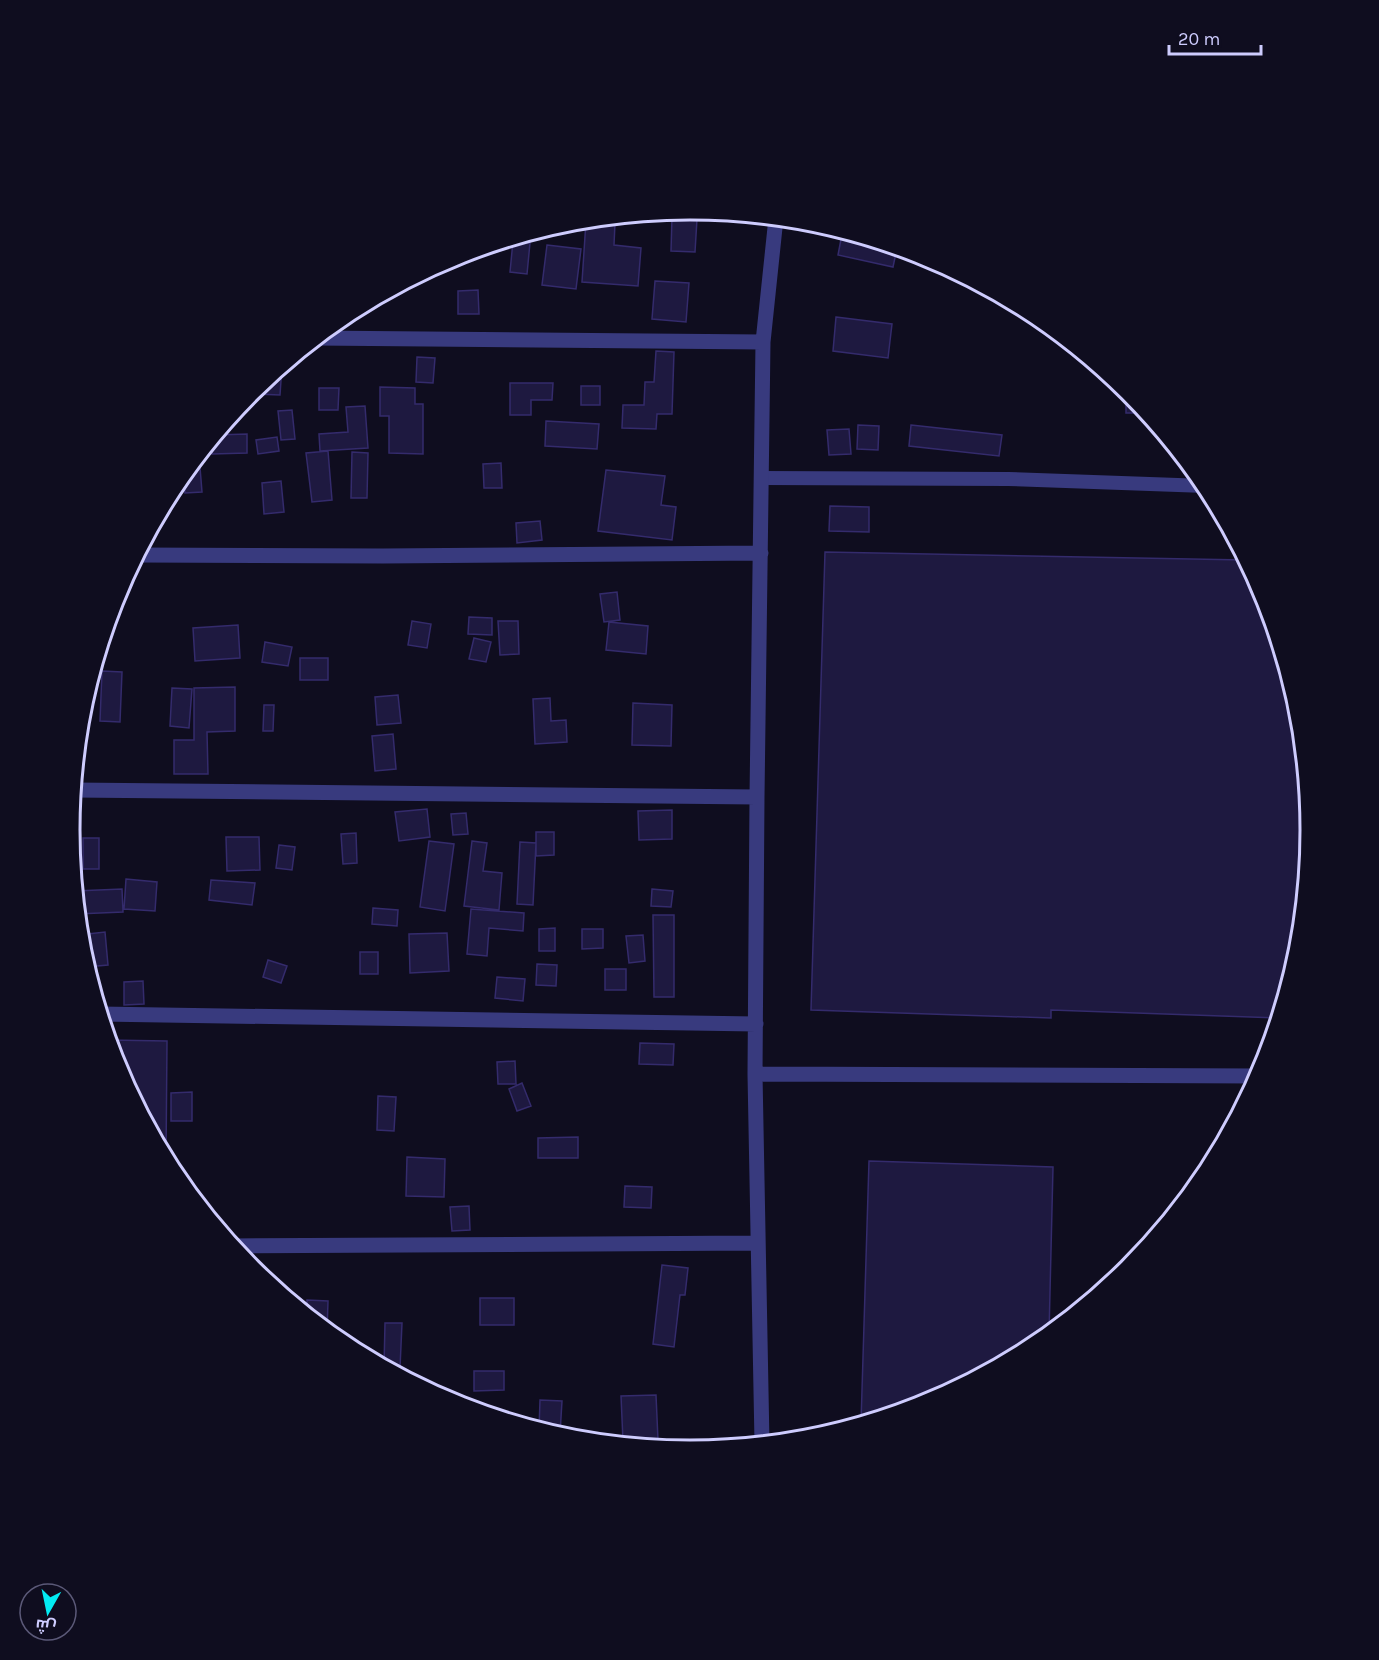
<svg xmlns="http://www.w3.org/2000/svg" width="1379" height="1660" font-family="Karla,Cairo,sans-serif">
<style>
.building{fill:#1e1940;stroke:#342b6c;stroke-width:1.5}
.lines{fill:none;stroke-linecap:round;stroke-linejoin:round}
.service{stroke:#383a7e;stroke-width:14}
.minor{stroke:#383a7e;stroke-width:15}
.rim{fill:none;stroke:#ceccfe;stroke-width:3}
</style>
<rect width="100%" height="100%" fill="#0f0d1f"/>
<path class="building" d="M672,217L697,219L695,252L671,251Z
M586,221L615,223L614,245L641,248L638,286L582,282Z
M842,234L897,248L893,267L838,255Z
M513,241L530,243L527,274L510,272Z
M547,245L581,249L576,289L542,285Z
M655,281L689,283L686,322L652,319Z
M478,290L479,314H458V291Z
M836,317L892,324L888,358L833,351Z
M656,351L674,352L672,414H657L656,429L622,428L623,405H644L645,382H654Z
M417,357L435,358L433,383L416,382Z
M282,366L280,395L255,394V388Z
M510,383H553L552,400H531V415H510Z
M581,386H600V405H581Z
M380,387L415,388V404H423V454L389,453V416H380Z
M319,388H339L338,410H319Z
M1126,390L1128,391L1147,413H1126Z
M365,406L368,448L320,451L319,434L348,432L346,407Z
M292,410L295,439L281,440L278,411Z
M546,421L599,424L597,449L545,446Z
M858,425L879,426L878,450L857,449Z
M911,425L1002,435L999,456L909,446Z
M849,429L851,454L829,455L827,430Z
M247,434V453L212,454V439L215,435Z
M277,437L279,451L258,454L256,440Z
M328,451L332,500L312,502L306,453Z
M352,452L368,453L367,498H351Z
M199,455L202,492L185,493L183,473Z
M501,463L502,488H484L483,464Z
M606,470L665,476L661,505L676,507L672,540L598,531Z
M281,481L284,512L264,514L262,483Z
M830,506L869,507V532L829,531Z
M540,521L542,540L517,543L516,523Z
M825,552L1245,560L1263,593L1298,709L1310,830L1298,951L1278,1018L1051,1010V1018L811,1010Z
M617,592L620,620L604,622L600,594Z
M469,617L492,618V635L468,634Z
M412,621L431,624L427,648L408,645Z
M498,621H518L519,654L500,655Z
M609,622L648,626L646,654L606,650Z
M238,625L240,658L195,661L193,628Z
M474,638L491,642L486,662L469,659Z
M265,642L292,647L288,666L262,662Z
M300,658H328V680H300Z
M102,671L122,672L120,722L100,721Z
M235,687V731L207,732L208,774H174V740H194V688Z
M172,688L192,689L189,728L170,726Z
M398,695L401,723L377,725L375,697Z
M550,698L551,721L566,720L567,742L535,744L533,699Z
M633,703L672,705L671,746L632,745Z
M264,705H274L273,731H263Z
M393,734L396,769L375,771L372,736Z
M427,809L430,837L399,841L395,812Z
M672,810V839L639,840L638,811Z
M466,813L468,834L453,835L451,814Z
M536,832H554V855L536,856Z
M356,833L357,863L343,864L341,834Z
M226,837H259L260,870L227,871Z
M83,838H99V869H83Z
M429,841L454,844L445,911L420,907Z
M472,841L487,843L483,871L502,873L499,910L464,906Z
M520,842L536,843L533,905L517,904Z
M279,845L295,847L292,870L276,868Z
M126,879L157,882L155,911L124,909Z
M211,880L255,883L252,905L209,900Z
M122,889L123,912L77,914L75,891Z
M652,889L673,891L671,907L651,906Z
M373,908L398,910L397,926L372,924Z
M471,909L524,913L523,931L489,928L487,956L467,954Z
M653,915H674V997H654Z
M555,928V951H539V929Z
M582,929H603V948L582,949Z
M105,932L108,965L86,967L81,951L79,935Z
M447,933L449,971L410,973L409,934Z
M643,935L645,961L629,963L626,936Z
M360,952H378V974H360Z
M268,960L287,966L281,983L263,977Z
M537,964L557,965L556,986L536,985Z
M605,969H626V990H605Z
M497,977L525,979L523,1001L495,998Z
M143,981L144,1004L124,1005V982Z
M108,1040L167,1041L166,1160L116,1067Z
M640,1043L674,1044L673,1065L639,1064Z
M515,1061L516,1084H498L497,1062Z
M522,1083L531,1106L517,1111L509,1089Z
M192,1092V1121H171V1093Z
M378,1096L396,1097L394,1131L377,1130Z
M578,1137V1158H538V1138Z
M407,1157L445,1159L444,1197L406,1196Z
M869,1161L1053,1167L1049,1334L1034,1346L927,1403L861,1423Z
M625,1186L652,1187L651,1208L624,1207Z
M469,1206L470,1230L452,1231L450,1207Z
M662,1265L688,1268L685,1295H680L674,1347L653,1344Z
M480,1298H514V1325H480Z
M307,1300L328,1301L327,1332L307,1315Z
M385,1323H402L400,1368L384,1367Z
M474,1371H504V1390L474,1391Z
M656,1395L658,1440L623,1441L621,1396Z
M467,1399L468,1408L451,1403V1400Z
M540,1400L562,1401L560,1434H581L580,1440L568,1439L539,1430Z"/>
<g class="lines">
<path class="service" d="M761,478L1008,479L1206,486"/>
<path class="minor" d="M315,338L763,342
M137,555L383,556L761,553
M73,790L757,797
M100,1014L756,1024
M755,1074L1258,1076
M232,1246L758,1243
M762,1443L755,1074L757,797L763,342L776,218"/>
</g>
<path d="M0 0H1379V1660H0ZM80 830a610 610 0 1 1 1220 0a610 610 0 1 1-1220 0Z" fill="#0f0d1f" fill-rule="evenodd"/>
<path class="rim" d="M80 830a610 610 0 1 1 1220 0a610 610 0 1 1-1220 0Z"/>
<g transform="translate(48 1612) rotate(189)"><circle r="28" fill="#0f0d1f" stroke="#5b5978" stroke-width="1.5"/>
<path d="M0-4.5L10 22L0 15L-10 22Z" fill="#03ebf2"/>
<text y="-9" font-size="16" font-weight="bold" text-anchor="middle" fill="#ceccfe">ش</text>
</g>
<path d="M1169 45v9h92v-9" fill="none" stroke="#ceccfe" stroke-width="3"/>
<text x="1178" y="45" font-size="18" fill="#ceccfe" stroke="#0f0d1f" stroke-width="4.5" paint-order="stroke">20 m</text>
</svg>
